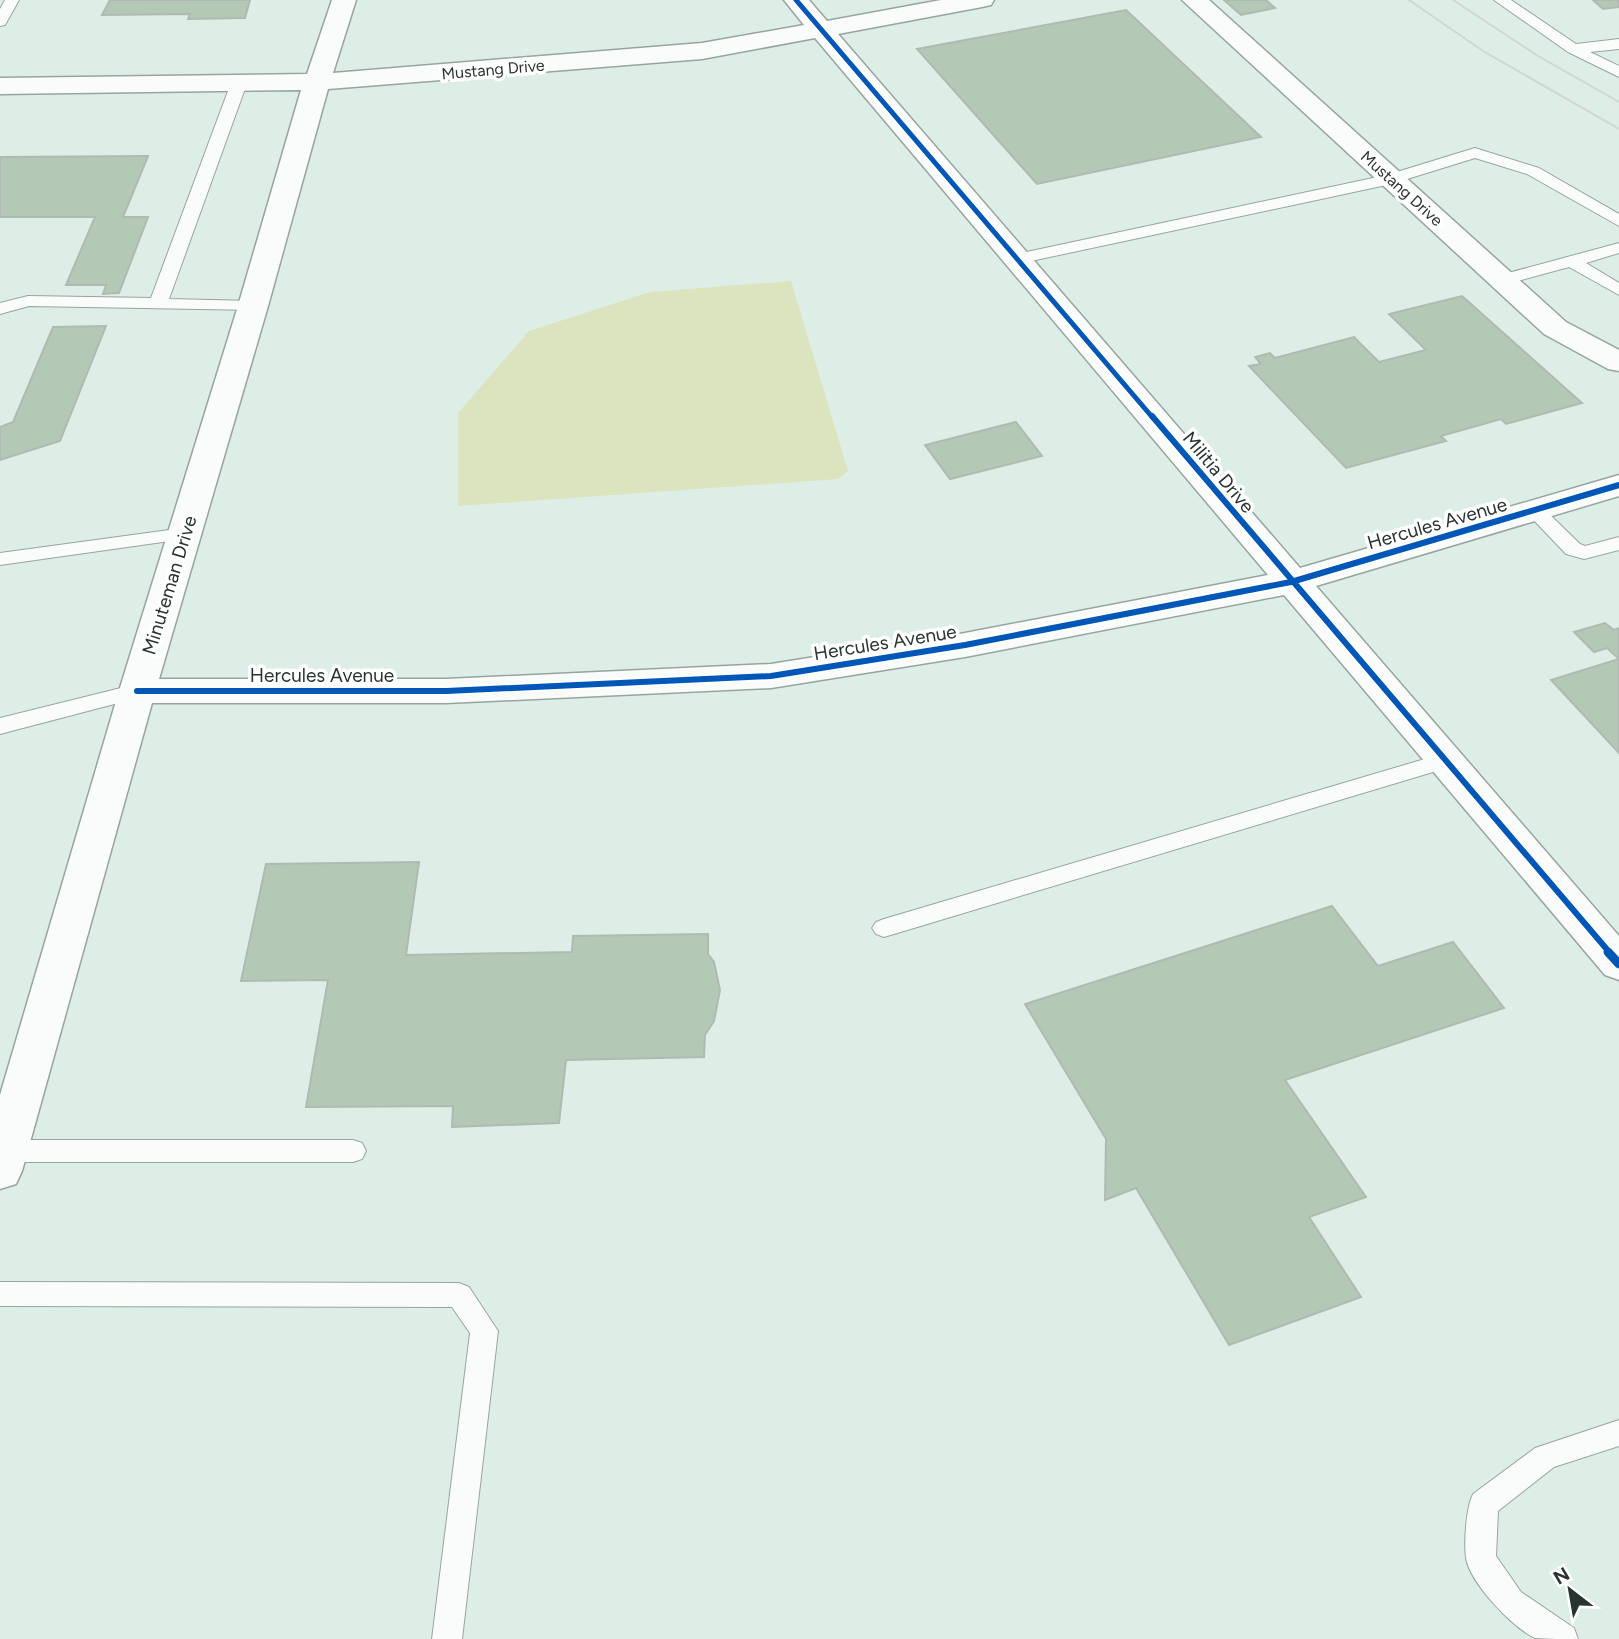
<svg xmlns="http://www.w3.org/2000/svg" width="1619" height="1639" font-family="Figtree,sans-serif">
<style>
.green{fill:#dbe4bf}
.building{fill:#b4c8b6;stroke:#afbab2;stroke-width:2}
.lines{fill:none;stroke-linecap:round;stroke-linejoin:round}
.lane-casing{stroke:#97a49f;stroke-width:2}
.street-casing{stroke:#97a49f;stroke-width:3}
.lane{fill:#fafcfb;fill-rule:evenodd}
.street{fill:#fafcfb;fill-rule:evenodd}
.tram{stroke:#d2d7d5;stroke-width:2}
.cycleway-far2-casing{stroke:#fff;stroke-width:9}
.cycleway-far1-casing{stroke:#fff;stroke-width:10}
.cycleway-casing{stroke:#fff;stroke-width:13}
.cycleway-far2{stroke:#0057b8;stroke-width:5}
.cycleway-far1{stroke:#0057b8;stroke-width:6}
.cycleway{stroke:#0057b8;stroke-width:9}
.labels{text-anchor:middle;stroke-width:7;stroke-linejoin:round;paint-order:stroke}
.far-street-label{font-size:16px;fill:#28342f;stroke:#fff}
.street-label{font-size:19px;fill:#28342f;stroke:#fff}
</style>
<rect width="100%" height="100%" fill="#ddeee7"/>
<path class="green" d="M791,281L848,471L838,479L458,506V413L529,331L650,292Z"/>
<path class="building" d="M110,0H250L245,18L188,19L190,14L102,15Z
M1224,0H1266L1275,8L1241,15Z
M1593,0H1619V7L1603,9Z
M1126,10L1261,137L1037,184L917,49Z
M148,156L123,217H148L119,293L103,294L106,285H66L95,217H0V157Z
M1462,296L1582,403L1506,424L1501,419L1441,436L1446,441L1346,468L1249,366L1261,364L1255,357L1270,353L1275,358L1354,337L1379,362L1426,350L1389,314Z
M106,326L60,441L0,460V427L13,422L53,327Z
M1016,422L1042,456L950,479L925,445Z
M1605,623L1614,630L1619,628V753L1551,680L1619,659L1607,648L1594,652L1574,632Z
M419,862L406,955L572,952L573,936L708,934V954L714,962L720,990L714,1021L705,1035L704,1057L566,1060L559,1123L452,1127L453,1106L306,1107L328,980L241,981L266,864Z
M1332,906L1378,966L1453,942L1504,1008L1285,1080L1366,1197L1309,1217L1361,1297L1229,1345L1136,1188L1105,1200L1106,1139L1025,1004Z"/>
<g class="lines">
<defs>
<path id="lane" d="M5,0H19L5,25L0,26V9Z
M1494,0H1511L1576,44L1619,39V49L1590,52L1619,66V77L1568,52Z
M239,78L247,83L169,299L253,301L259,302L262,306L259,310L29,306L0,314V303L28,296L151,298L231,83Z
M1475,148L1539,168L1619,214V226L1527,174L1475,158L1391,184L1017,264L1008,259L1017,254L1387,175Z
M1619,243V253L1586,263L1619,283V295L1569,267L1503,285L1494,280L1497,276Z
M1534,504L1541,506L1580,544L1585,546L1619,537V550L1584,559L1566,554L1524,510L1527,506Z
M184,528L191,530L194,534L191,538L0,565V553Z
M137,684L145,686L148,691L145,696L0,734V718Z
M1445,753L1453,756L1456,761L1453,766L884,937L876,934L872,928L876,922L884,919Z
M6,1140H353L362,1143L366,1151L362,1159L353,1162H6L0,1160V1142Z
M0,1282L459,1283L469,1287L498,1331L462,1639H432L470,1333L452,1307L0,1306Z
M1619,1420V1446L1554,1467L1498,1511L1496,1556L1521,1592L1574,1628L1578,1639C1566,1639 1546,1639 1535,1638C1513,1628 1470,1583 1466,1558C1464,1543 1466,1508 1473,1494L1535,1448Z"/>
<path id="street" d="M332,0H356L333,73L702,43L804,25L784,0H809L827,21L941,0H994L991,5L982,7L838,34L1300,568L1619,475V496L1316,586L1619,936V980L1605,975L1284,595L965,657L771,688L446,703H152L22,1171L16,1184L0,1189V1095L119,691L238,306L301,90L0,94V78L307,74ZM815,38L1268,575L965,633L771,664L446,679H159L268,306L328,89L702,59Z
M1182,0H1209L1566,322L1619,350V371L1608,369L1544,334Z"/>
</defs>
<use href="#lane" class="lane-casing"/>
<use href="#street" class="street-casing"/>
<use href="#lane" class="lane"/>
<use href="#street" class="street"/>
<path class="tram" d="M1409,0L1483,51L1619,129
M1453,0L1538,56L1619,102"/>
<defs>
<path id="cycleway-far2" d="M796,0L1153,418"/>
<path id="cycleway-far1" d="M1152,416L1610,953
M137,691H446L771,676L965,645L1291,582L1619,485"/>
<path id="cycleway" d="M1608,952L1619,964"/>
</defs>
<use href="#cycleway-far2" class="cycleway-far2-casing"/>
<use href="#cycleway-far1" class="cycleway-far1-casing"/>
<use href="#cycleway" class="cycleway-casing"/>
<use href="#cycleway-far2" class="cycleway-far2"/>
<use href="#cycleway-far1" class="cycleway-far1"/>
<use href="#cycleway" class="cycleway"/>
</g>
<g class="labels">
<g class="far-street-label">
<text transform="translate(493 69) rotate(-5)" y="6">Mustang Drive</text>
<text transform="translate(1402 188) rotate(42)" y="6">Mustang Drive</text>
</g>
<g class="street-label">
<text transform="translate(1219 472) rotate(50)" y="7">Militia Drive</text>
<text transform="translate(1437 523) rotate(-16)" y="7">Hercules Avenue</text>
<text transform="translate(169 585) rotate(-73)" y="7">Minuteman Drive</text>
<text transform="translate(885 642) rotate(-9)" y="7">Hercules Avenue</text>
<text x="322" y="682">Hercules Avenue</text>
</g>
</g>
<g transform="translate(1570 1590) rotate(329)" stroke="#ffffff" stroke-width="5" paint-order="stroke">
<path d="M0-5L12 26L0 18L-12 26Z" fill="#28342f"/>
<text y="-10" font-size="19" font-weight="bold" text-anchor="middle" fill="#28342f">N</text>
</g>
</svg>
